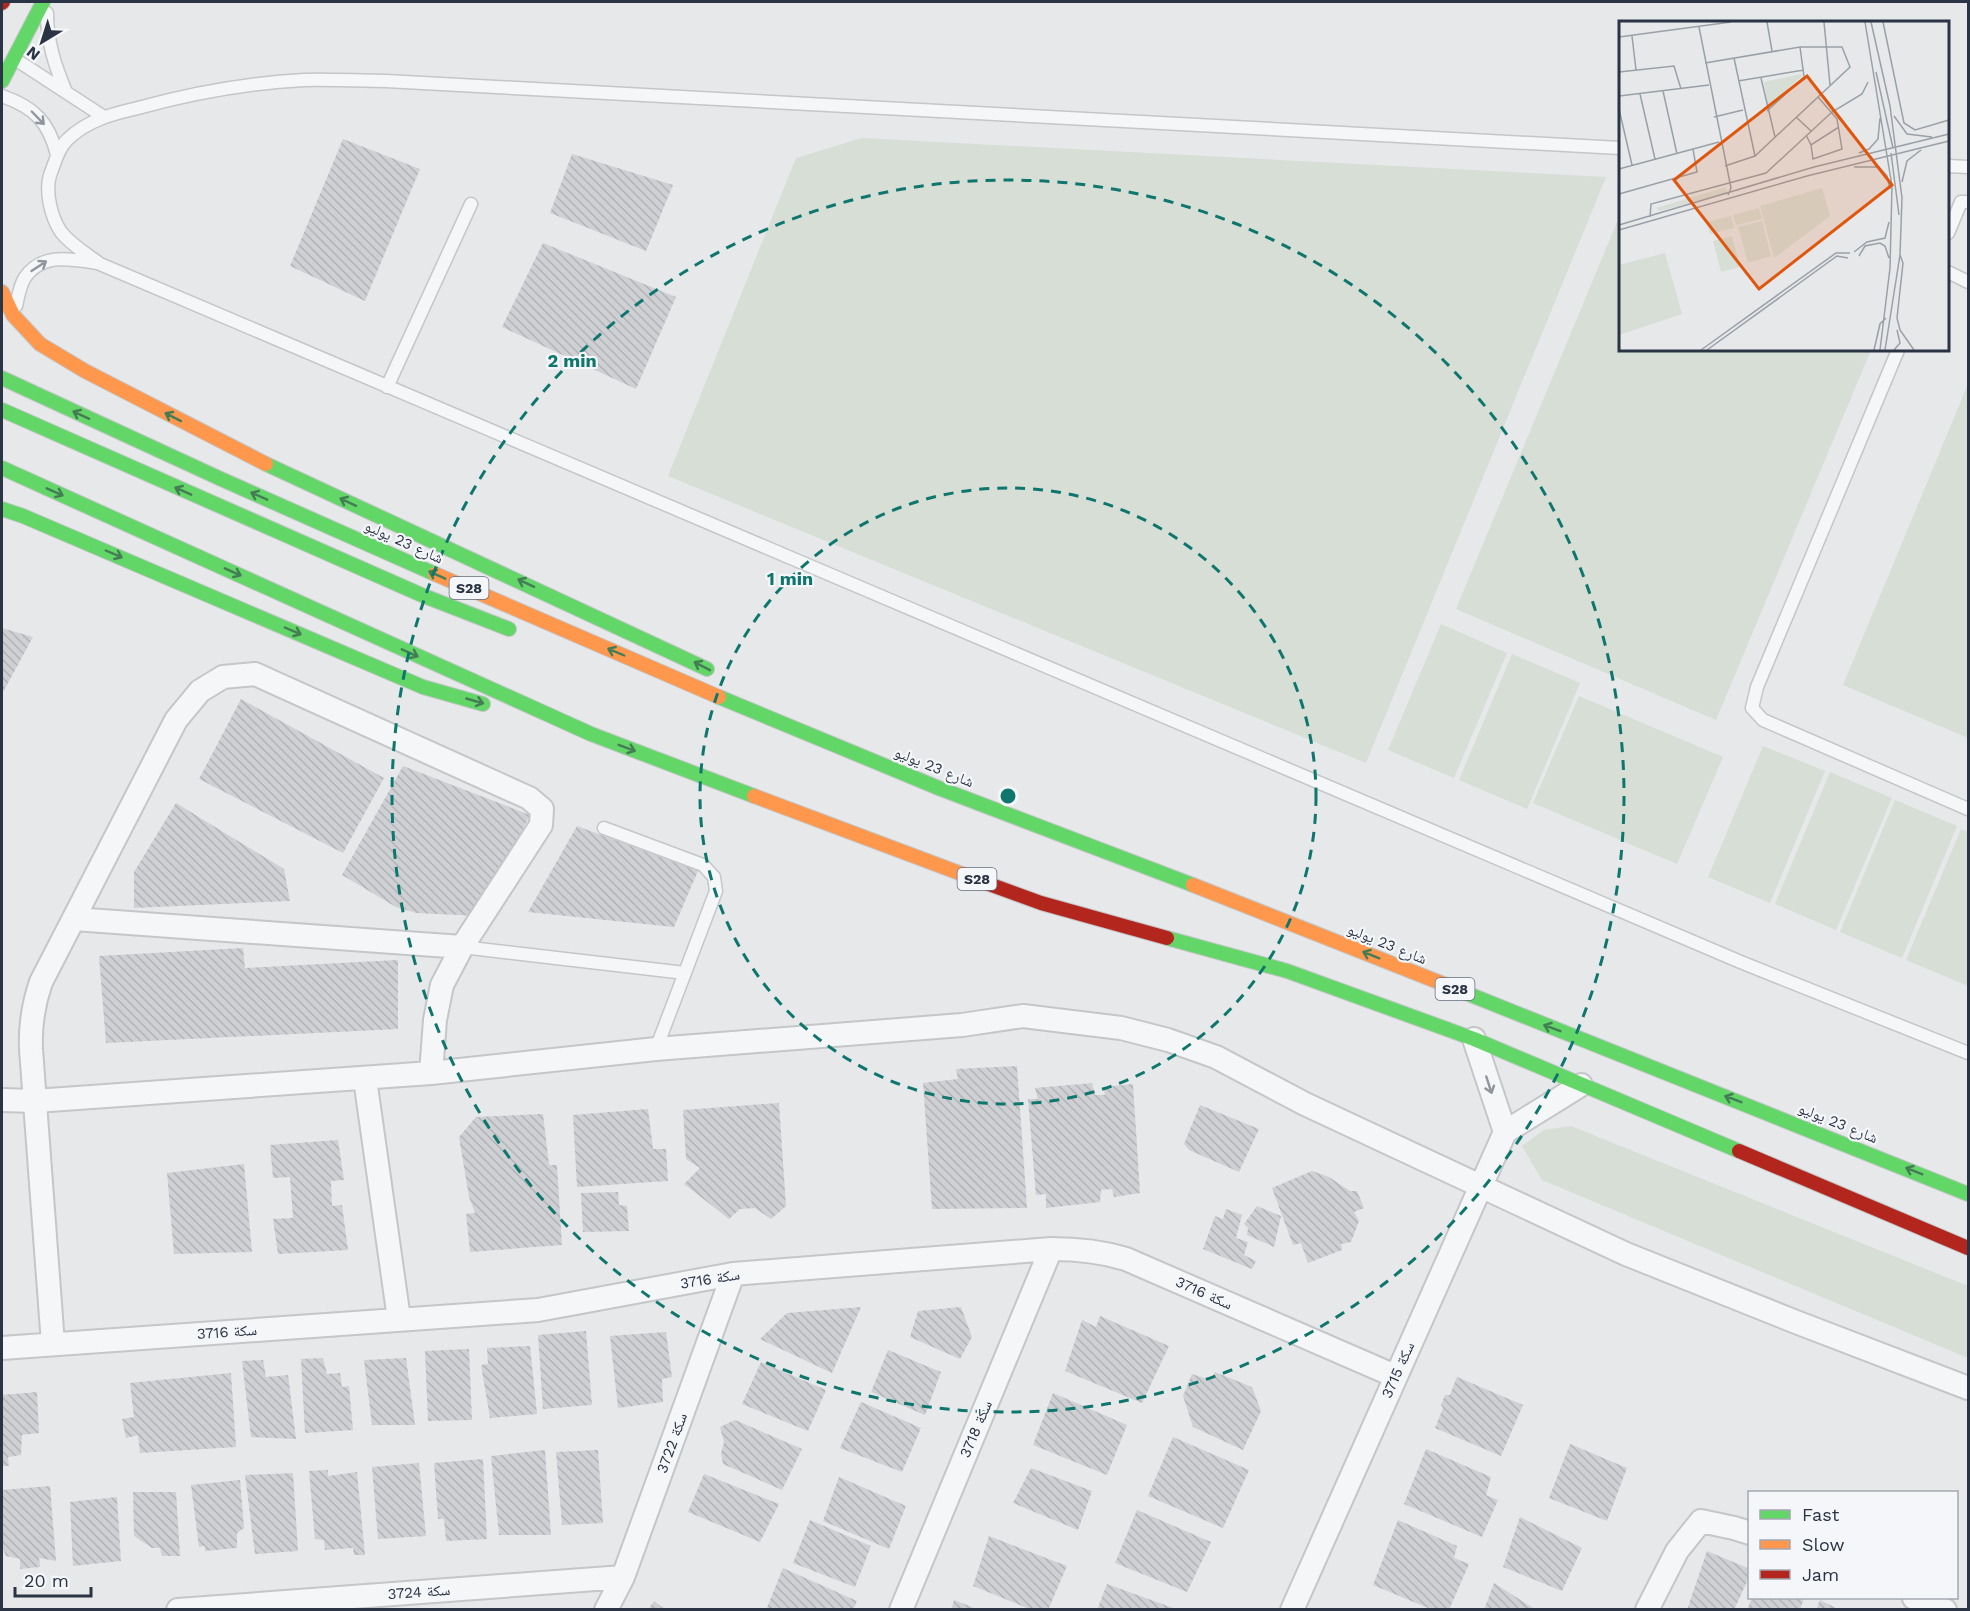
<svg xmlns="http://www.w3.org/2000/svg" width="1970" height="1611" font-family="'Work Sans','Noto Naskh Arabic',sans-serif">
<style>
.green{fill:#d6ded6}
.building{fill:url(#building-back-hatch)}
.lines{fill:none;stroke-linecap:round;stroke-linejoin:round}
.lane-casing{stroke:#c4c6c8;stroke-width:15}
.street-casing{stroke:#c4c6c8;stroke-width:26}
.fast-casing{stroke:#c4c6c8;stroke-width:16}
.slow-casing{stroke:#c4c6c8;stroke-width:16}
.jam-casing{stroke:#c4c6c8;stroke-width:16}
.lane{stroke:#f5f6f7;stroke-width:12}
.street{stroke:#f5f6f7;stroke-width:22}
.fast{stroke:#63d668;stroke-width:14}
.slow{stroke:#ff974d;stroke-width:14}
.jam{stroke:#b3261e;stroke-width:14}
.oneway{stroke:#90959e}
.oneway2{stroke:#447d55}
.ring{fill:none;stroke:#0f766e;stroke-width:3;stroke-dasharray:10 8}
.labels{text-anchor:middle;stroke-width:4.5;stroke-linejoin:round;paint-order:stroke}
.shield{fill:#f4f6f9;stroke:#676e7b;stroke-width:1.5}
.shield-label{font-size:14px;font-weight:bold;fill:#2b3445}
.street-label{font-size:15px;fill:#2b3445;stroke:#f4f6f9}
.inset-road{fill:none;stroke:#9ba0a8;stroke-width:1.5}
.view{fill:#df570f;fill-opacity:0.15;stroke:#df570f;stroke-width:3}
.inset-edge{fill:none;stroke:#2b3445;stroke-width:3}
.centre{fill:#0f766e;stroke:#f4f6f9;stroke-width:3}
.ring-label{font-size:18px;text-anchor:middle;font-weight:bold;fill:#0f766e;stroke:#f4f6f9;stroke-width:4.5;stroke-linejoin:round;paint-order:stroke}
</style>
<defs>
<pattern id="building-back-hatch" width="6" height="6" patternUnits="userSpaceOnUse" patternTransform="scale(1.5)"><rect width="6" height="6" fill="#ced0d3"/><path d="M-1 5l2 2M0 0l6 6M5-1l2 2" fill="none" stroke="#b1b3b6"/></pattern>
</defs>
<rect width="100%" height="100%" fill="#e6e8ea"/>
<path class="green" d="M862,138L1606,177L1366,763L668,476L796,158Z
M1620,215V350H1871L1716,720L1456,609Z
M1968,384V738L1843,685Z
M1441,624L1507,653L1454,778L1388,750Z
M1512,654L1580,683L1527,809L1459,780Z
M1579,696L1723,757L1677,864L1533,803Z
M1763,746L1825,771L1770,903L1708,877Z
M1830,772L1892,798L1836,930L1775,904Z
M1895,800L1957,826L1902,958L1840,932Z
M1961,829L1968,832V986L1906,960Z
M1571,1126L1968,1286V1358L1542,1180L1522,1146L1544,1130Z"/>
<path class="building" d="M343,139L420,169L365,301L290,266Z
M572,154L673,185L646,251L550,213Z
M543,243L676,297L636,389L502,327Z
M2,628L33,637L2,694Z
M241,699L384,778L343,853L199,779Z
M403,766L530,815L479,916L416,913L396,907L342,875Z
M176,803L284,869L290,901L134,908V872Z
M577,826L698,871L674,927L528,912Z
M243,948L245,968L398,960V1029L106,1043L99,956Z
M1017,1066L1027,1208L932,1209L923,1083L958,1079L956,1069Z
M1092,1083L1095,1095H1105L1103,1087L1133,1084L1140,1193L1114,1197L1112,1189L1101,1190L1100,1202L1046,1208V1194L1036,1195L1028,1099H1038L1035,1088Z
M779,1103L786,1206L771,1219L755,1208L740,1209L729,1219L684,1184L700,1168L686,1159L683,1110Z
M1200,1105L1259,1129L1239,1172L1189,1150L1184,1144Z
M648,1109L653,1149H666L668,1181L577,1187L573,1115Z
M543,1114L549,1165H557L562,1245L470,1252L466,1214L475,1213L469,1197L459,1137L476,1117Z
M338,1140L344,1180L331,1181L332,1206L342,1205L348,1250L278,1254L273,1219L293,1218L290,1177L273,1178L270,1145Z
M244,1164L252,1252L174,1254L167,1173Z
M1312,1171L1329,1177L1350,1191H1357L1364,1208L1354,1212L1359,1221L1351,1242L1341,1244L1342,1250L1308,1263L1301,1243L1293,1245L1272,1188Z
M618,1192L619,1205L627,1206L629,1231L583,1232L581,1193Z
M1257,1206L1281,1216L1274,1247L1247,1235L1248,1228L1244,1224Z
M1226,1209L1242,1215L1236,1238L1248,1242L1244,1255L1256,1261L1252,1269L1203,1249L1215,1216L1223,1219Z
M861,1307L832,1373L760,1339L787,1313Z
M961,1307L972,1337L960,1359L910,1337L918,1311Z
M1100,1316L1169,1346L1142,1403L1065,1371L1082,1320L1096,1327Z
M586,1331L592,1405L543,1409L538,1335Z
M666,1332L672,1377L662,1379L663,1402L618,1408L610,1336Z
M530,1346L537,1414L490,1418L481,1365L488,1364L487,1348Z
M469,1349L472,1420L428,1421L425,1351Z
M888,1350L941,1372L925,1415L871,1392Z
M323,1358L327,1374L340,1373L342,1387L349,1386L353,1430L305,1433L301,1359Z
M406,1358L415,1425H372L364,1360Z
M263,1360L266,1377L288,1375L296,1439L251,1437L242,1361Z
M761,1362L826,1390L808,1431L742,1404Z
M1215,1372L1252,1387L1261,1411L1243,1450L1193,1427L1183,1396L1192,1374L1210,1380Z
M231,1373L236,1447L140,1453L138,1435L126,1438L122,1419L134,1417L130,1383Z
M1457,1377L1523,1405L1501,1456L1435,1428L1443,1408L1441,1405L1445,1395H1450Z
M37,1392L39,1433L22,1435L21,1455L8,1457L9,1466H2V1395Z
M1053,1393L1127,1425L1107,1475L1033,1445Z
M861,1402L921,1428L902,1472L840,1448Z
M735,1420L802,1449L782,1490L723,1464L721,1453L724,1442L720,1427Z
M1173,1437L1249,1470L1223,1528L1148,1496Z
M1570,1444L1627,1468L1607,1521L1549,1498Z
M1426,1449L1491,1477L1486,1495L1498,1500L1482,1537L1404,1504Z
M545,1450L551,1535H499L491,1456Z
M598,1450L603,1523L562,1525L556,1452Z
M483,1459L487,1539L446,1541L444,1519H438L434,1463Z
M419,1463L426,1536L378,1539L372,1467Z
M1031,1468L1092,1491L1078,1530L1013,1503Z
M328,1470V1476L357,1472L365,1555H354L353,1548L325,1550L324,1540L315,1539L309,1471Z
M293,1473L298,1551L255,1554L245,1475Z
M704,1474L779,1504L760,1542L688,1512Z
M839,1477L906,1506L889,1549L823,1521Z
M240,1480L244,1528L237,1533V1548L205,1551V1546L199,1547L191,1485Z
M50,1486L56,1561L39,1558L40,1567L20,1569V1559L6,1556L2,1547V1490Z
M133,1492H176L180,1556H162L160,1548H152L134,1536Z
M117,1497L121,1561L73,1566L70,1502Z
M1137,1510L1211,1542L1187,1592L1115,1563Z
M1520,1517L1582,1548L1562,1591L1503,1567Z
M810,1520L871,1546L855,1587L793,1563Z
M1398,1520L1457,1546L1454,1558L1469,1564L1449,1610H1427L1428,1608L1373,1585Z
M989,1536L1067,1566L1048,1610H1032L973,1586Z
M1707,1551L1750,1569V1575L1734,1610H1687Z
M783,1568L857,1601L853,1610H766Z
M1494,1583L1536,1610H1484Z
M1107,1584L1176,1609V1610H1097Z
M1752,1598H1804L1800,1610H1747Z
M954,1600L977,1609V1610H951Z
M1820,1600L1840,1610H1816Z
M654,1601L666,1610H648Z"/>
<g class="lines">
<defs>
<path id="lane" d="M47,13C47,42 55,66 66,92
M15,59L104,117
M2,96C34,107 49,122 57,155
M1620,148L386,81C359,81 331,79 304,80C248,83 192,93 138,108C112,114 88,120 68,139C58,148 55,163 50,175C45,192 51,217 61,232C71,245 87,254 100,264L1743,963L1968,1053
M1948,166L1968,167
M1948,233L1961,202H1968
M1948,272L1968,282
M16,306C18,297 20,286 24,279C41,252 71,259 97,263
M1898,350L1757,687L1752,708L1763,720L1968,809
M387,387L471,204
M604,828L703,865L714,877L716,891L656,1049
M462,947L685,973"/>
<path id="street" d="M74,919L462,947L442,985L435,1020L431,1073
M1474,1039L1505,1132
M365,1079L399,1319
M2,1100L35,1101L431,1073L656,1049L962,1025L1023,1016L1121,1028L1168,1040L1216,1057L1305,1104L1626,1254L1796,1322L1968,1388
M53,1344L31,1049C30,1025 33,1005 41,982L176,720L200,691L223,677L255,674L529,798L542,809L541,825L462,947
M2,1348L538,1310L733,1274L1051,1249C1077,1249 1100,1251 1126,1259L1395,1376
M1914,1598L1945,1610
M178,1610L623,1577
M606,1610L623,1577L733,1274
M901,1610L1051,1249
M1292,1610L1505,1132L1581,1085
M1647,1610L1677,1551L1701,1521L1734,1528L1750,1533"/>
<path id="fast" d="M2,81L43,2
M2,378L221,479L435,574
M2,410L424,596L509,629
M266,464L707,669
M2,468L591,734L754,796
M2,509L23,516L423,687L483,704
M719,697L941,789L1193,885
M1167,938L1287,971L1474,1039L1739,1151
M1446,985L1968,1194"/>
<path id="slow" d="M2,292L13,315L40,344L85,371L266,464
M435,574L719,697
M754,796L986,883
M1193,885L1446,985"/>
<path id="jam" d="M2,3L3,2
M986,883L1041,903L1167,938
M1739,1151L1968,1248"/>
</defs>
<use href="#lane" class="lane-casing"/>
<use href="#street" class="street-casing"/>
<use href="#fast" class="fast-casing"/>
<use href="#slow" class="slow-casing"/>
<use href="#jam" class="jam-casing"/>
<use href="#lane" class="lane"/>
<use href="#street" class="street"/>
<use href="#fast" class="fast"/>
<use href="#slow" class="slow"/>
<use href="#jam" class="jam"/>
</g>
<defs><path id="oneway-shaft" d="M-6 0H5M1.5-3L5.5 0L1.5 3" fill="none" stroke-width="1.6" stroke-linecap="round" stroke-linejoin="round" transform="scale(1.5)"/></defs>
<g class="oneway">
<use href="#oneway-shaft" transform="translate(38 118) rotate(46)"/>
<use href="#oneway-shaft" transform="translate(39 266) rotate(-33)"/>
<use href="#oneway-shaft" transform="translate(1489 1085) rotate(72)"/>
</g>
<g class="oneway2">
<use href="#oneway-shaft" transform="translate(81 415) rotate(-155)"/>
<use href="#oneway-shaft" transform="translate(173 417) rotate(-153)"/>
<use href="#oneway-shaft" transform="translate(183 491) rotate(-156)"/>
<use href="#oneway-shaft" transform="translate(55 492) rotate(24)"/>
<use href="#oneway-shaft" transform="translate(259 496) rotate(-156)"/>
<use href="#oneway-shaft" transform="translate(348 502) rotate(-155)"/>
<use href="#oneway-shaft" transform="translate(114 554) rotate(23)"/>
<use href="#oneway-shaft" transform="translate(233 572) rotate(24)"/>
<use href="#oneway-shaft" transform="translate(437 575) rotate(-156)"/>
<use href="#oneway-shaft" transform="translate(526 583) rotate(-155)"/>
<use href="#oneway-shaft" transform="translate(293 631) rotate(23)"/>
<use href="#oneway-shaft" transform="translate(616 652) rotate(-157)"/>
<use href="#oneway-shaft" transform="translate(410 653) rotate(24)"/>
<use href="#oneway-shaft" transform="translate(702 666) rotate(-153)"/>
<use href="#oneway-shaft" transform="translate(475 701) rotate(16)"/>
<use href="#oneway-shaft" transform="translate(627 748) rotate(21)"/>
<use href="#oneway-shaft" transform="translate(1371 955) rotate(-158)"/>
<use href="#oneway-shaft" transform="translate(1552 1028) rotate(-159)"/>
<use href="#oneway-shaft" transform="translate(1733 1099) rotate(-159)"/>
<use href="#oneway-shaft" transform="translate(1914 1171) rotate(-158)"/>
</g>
<g class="ring">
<circle cx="1008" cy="796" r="308"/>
<circle cx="1008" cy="796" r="616"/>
</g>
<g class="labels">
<g class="shield">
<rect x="449.5" y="577" width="39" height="22" rx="4.5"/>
<rect x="957.5" y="868" width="39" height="22" rx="4.5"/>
<rect x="1435.5" y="978" width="39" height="22" rx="4.5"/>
</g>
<g class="shield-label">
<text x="469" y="593">S28</text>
<text x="977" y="884">S28</text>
<text x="1455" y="994">S28</text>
</g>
<g class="street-label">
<text transform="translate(404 542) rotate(24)" y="5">شارع 23 يوليو</text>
<text transform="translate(934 767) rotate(22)" y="5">شارع 23 يوليو</text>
<text transform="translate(1387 944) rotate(22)" y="5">شارع 23 يوليو</text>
<text transform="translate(1838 1123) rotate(22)" y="5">شارع 23 يوليو</text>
<text transform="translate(710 1279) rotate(-9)" y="5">سكة 3716</text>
<text transform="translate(1204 1293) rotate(24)" y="5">سكة 3716</text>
<text transform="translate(227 1332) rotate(-4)" y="5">سكة 3716</text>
<text transform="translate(1398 1370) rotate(-66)" y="5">سكة 3715</text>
<text transform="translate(976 1429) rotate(-67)" y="5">سكة 3718</text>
<text transform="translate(672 1443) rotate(-70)" y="5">سكة 3722</text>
<text transform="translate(419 1592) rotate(-4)" y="5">سكة 3724</text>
</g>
</g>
<g transform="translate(1619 21)">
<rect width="330" height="330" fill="#e6e8ea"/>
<path d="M107,166L108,171L41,190L37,187ZM203,167L211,195L155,237L141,185ZM140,187L143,198L117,204L114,194ZM112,195L115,207L91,213L88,201ZM143,200L152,235L129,242L119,206ZM113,215L121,246L102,251L94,220ZM46,232L63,293L0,314V244Z" fill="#d6ded6"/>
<path d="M182,53L183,55L149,86L145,61Z" fill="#d6ded6"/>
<path class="inset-road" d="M148,1L153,30M205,1L211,64M246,1L273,165L271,247L261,329M252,1L271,85L283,177L281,234L266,329M264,1L285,102L296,109L330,99M80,6L112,167L109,174M13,15L17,49M0,16L112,1M115,37L136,135M86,42L181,26H223L231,46L136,135L106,145M0,51L55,45L62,68M257,51L274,127M142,57L156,116M119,60L185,49M44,70L58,133M21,73L36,138M0,75L90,64M0,88L13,144M148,90L185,56L181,26M275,95L288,113L313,116M95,96L124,89M177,96L192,110M187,114L192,124L220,106M192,124L194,138L223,128L218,98L199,76M240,132L250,128L259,118L261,97M272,132L280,194M235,146H260L268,155L271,168M0,148L100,121M283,161L288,140L302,129M0,173L78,151L74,128M31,196L32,183L147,152L213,91L243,73L249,61M0,204L195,146L330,113M0,209L188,155L330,120M235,231L248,221L266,217L270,201M281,234L284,242L278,297L281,309L295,329M240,235L246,225L261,222L266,225L270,237M82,329L217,232H231M88,329L218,235L229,237M255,329L261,303L267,297M275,329L281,322L278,309"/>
<path class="view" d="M188,55L273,164L140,268L55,159Z"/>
<rect width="330" height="330" class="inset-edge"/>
</g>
<circle cx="1008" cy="796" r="9" class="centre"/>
<g class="ring-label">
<text x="572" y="367">2 min</text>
<text x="790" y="585">1 min</text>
</g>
<rect width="1970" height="1611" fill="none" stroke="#2b3445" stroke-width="6"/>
<rect x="1748" y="1491" width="210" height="108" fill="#f4f6f9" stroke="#a4a8b1" stroke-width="1.5"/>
<rect x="1760" y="1510" width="30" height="9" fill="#63d668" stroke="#a4a8b1" stroke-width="1.5"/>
<text x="1802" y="1521" font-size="18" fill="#2b3445">Fast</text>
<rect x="1760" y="1540" width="30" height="9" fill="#ff974d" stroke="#a4a8b1" stroke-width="1.5"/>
<text x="1802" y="1551" font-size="18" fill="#2b3445">Slow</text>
<rect x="1760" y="1570" width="30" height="9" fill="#b3261e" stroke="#a4a8b1" stroke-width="1.5"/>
<text x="1802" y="1581" font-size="18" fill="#2b3445">Jam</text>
<g transform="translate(42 42) rotate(218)" stroke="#f4f6f9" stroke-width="4.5" paint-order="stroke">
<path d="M0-4.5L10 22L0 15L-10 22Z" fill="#2b3445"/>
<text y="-9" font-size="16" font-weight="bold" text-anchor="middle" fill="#2b3445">N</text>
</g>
<path d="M15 1587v9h76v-9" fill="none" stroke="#2b3445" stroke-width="3"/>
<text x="24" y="1587" font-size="18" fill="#2b3445" stroke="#f4f6f9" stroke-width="4.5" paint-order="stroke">20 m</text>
</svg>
